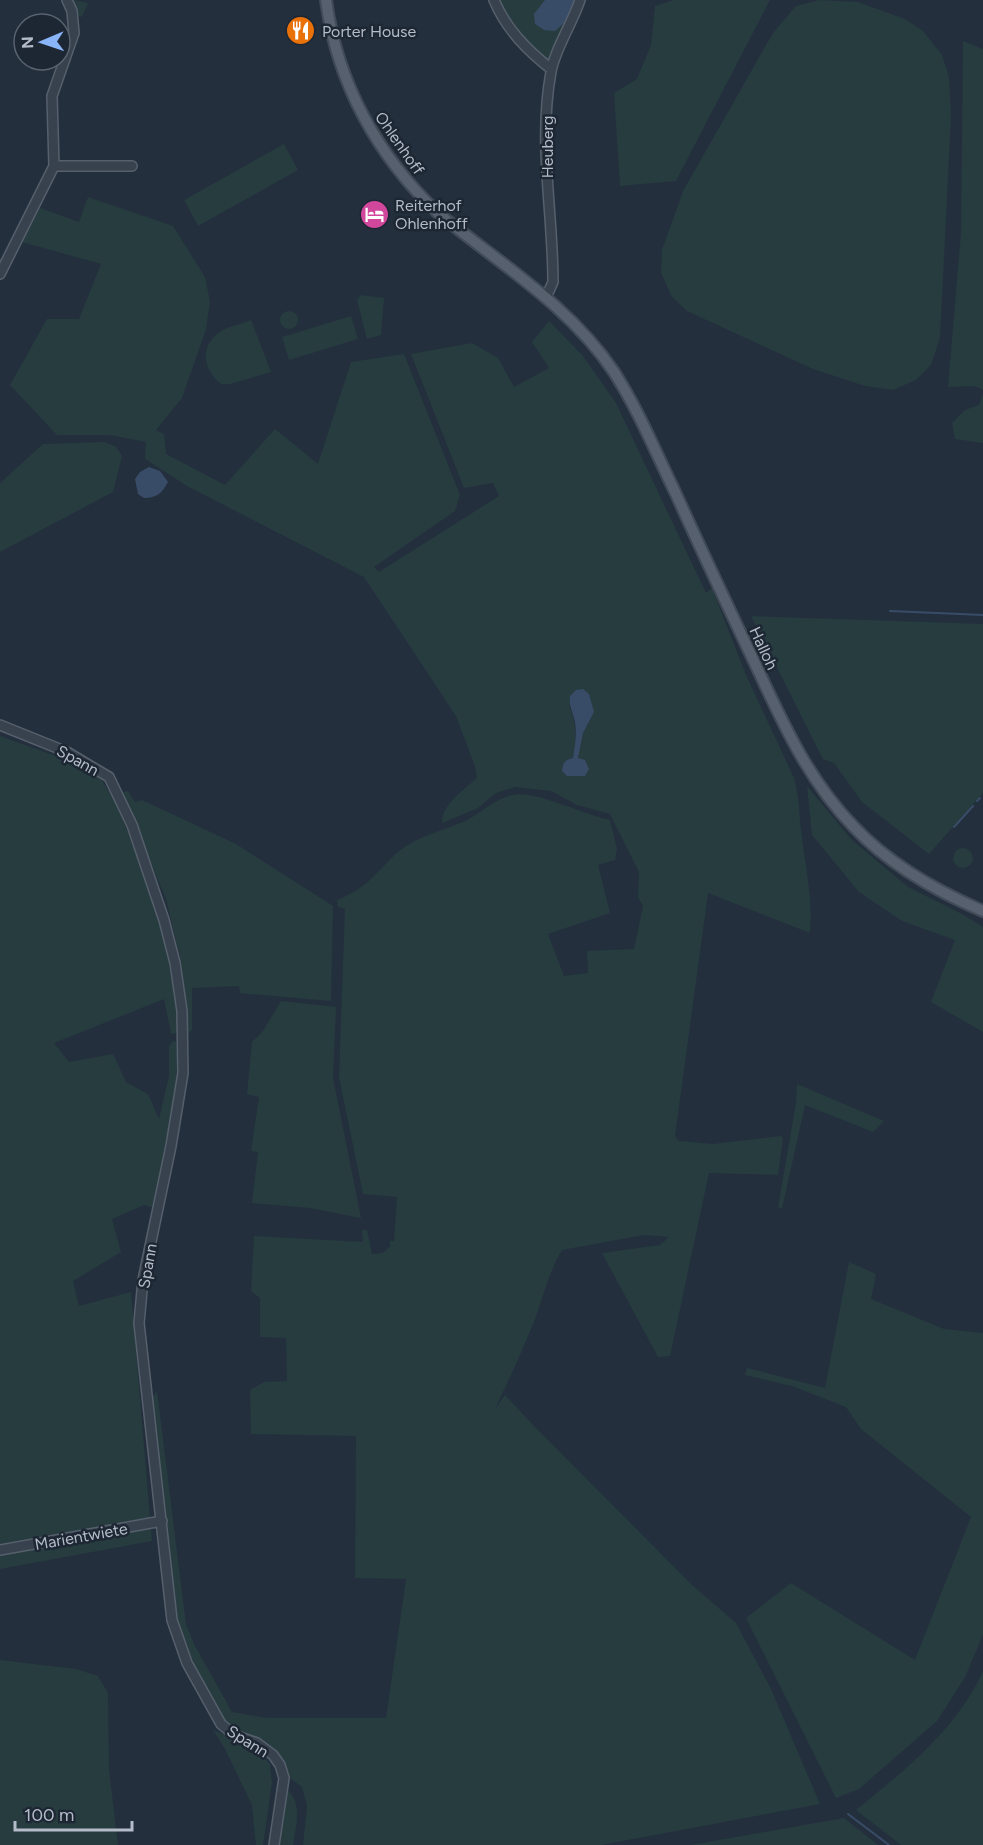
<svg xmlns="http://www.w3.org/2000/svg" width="983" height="1845" font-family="Figtree,sans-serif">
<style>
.green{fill:#263c3f;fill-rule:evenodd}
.water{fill:#394c67}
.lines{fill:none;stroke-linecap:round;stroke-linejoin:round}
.stream{stroke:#394c67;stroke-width:2}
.minor-casing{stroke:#565f6c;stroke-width:12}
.major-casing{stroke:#414a57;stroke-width:14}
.minor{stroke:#38414e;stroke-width:9}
.major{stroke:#56606e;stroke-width:10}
.labels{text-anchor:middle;stroke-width:5;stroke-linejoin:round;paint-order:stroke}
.poi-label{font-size:16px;fill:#b4bcc9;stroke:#1d2633;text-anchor:start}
.street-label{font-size:16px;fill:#b4bcc9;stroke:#1d2633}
</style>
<rect width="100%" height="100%" fill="#242f3e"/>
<path class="green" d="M73,0L88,3L82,17L77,15Z
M498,0H578L551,65C529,48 507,28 498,0Z
M674,0H770L676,181L620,186L614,93L637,79L651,45L655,6Z
M819,0L858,2L905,19L923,31L942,55L949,77L951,116L940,338L931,365L916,380L893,390L865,386L813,369L687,311L672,297L661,273L662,250L683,191L773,33L796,6Z
M963,41L983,49V390L975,386L948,387L961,233Z
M284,144L298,170L198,226L184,200Z
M88,197L173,226L205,277L210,302L206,329L182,398L156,430L164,434L166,454L225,485L275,429L318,464L351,362L404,354L460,495L455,511L374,567L379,572L499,496L493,483L464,488L411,354L472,343L498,358L514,387L549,368L532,342L549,321L583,356L616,403L706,593L712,588L746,675L794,778C799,795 799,812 801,830C805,864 813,898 810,933L708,893L675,1136L679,1141L713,1144L781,1136L783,1139L778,1175L709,1173L670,1356L658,1357L602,1253L660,1245L669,1237L644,1235L562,1250C550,1269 543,1297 535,1319C523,1350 509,1379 495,1409L505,1395L537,1429L692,1585L736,1623L771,1689L820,1804L601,1845H303L307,1806L302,1787L286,1775L276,1752L238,1732L225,1722L199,1679L181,1635L174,1605L151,1399L157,1391L186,1624L194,1644L232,1712L267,1718H386L406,1579L355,1578L356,1436L251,1434L250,1390L264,1382L287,1381L286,1338L260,1337V1298L251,1291L254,1236L363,1242L362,1230H367L372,1254L382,1253L390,1247V1241H394L397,1197L363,1194L339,1077L345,909L338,907L337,900C368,888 375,873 398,852C416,837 439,832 460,823C479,816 492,799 513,795C535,790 584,815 610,820L617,849L615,860L598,865L610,913L548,934L564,976L588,973L587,951L634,949L643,906L638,897L639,872L610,814L577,805L551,791L515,787L496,793L478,808L442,823C441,805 465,789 477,778L475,766L456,716L364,577L187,486L145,459L146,442L110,435H57L10,385L47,319H79L101,264L22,242L40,208L79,222ZM569,706L594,712L583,733L578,758L585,776H567L562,771C563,762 565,760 573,758C576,740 577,723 569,706Z
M361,295L384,298L381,335L367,339L357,300Z
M280 320a9 9 0 1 1 18 0a9 9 0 1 1-18 0Z
M351,316L358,339L289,360L282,337Z
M251,320L271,372L230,384H221C205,371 199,350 216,335C224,327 241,324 251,320Z
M983,394V443L955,439L952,423L965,410L979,405Z
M105,442L116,447L122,456L113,492L0,552V483L43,444Z
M751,616L983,624V793L929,854L862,802L834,763L823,759Z
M0,736L53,755L101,779L118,806L164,930L179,1028L175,1034L171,1033L164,999L54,1043L69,1062L113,1054L126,1082L148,1094L159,1119L169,1076V1046L173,1041L179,1042L178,1079L154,1208L144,1205L112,1219L121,1252L73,1281L79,1306L131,1292L152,1541L0,1569Z
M807,786L852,840L908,887L962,914L983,927V1032L931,1002L955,940L902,921L859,892L812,835Z
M128,791L135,802L142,800L236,844L333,906L331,1001L240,993L239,986L192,988V1030L188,1033L180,957L166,899L122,792Z
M953 858a10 10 0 1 1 20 0a10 10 0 1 1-20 0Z
M281,1001L336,1007L333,1078L361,1218L310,1208L252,1203L258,1152L251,1151L259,1097L247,1094L252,1042L263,1031Z
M797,1084L884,1121L873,1132L805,1105L782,1209L778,1207L796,1103Z
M849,1262L876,1274L871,1299L944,1329L983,1333V1635L965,1677L937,1721L859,1789L836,1798L746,1618L791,1583L915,1660L971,1517L861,1429L846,1407L792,1386L745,1375L747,1368L825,1388Z
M0,1660L76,1669L98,1676L108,1693L109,1770L118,1845H0Z
M983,1671V1845H901L856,1810C904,1771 957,1729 983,1671Z
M213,1730L258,1750L270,1764L272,1783L263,1845H256L252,1805L225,1749Z
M287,1789C303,1804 296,1825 293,1845H279Z
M844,1818L878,1845H691Z"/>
<path class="water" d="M545,0H575L576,2L570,18L555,31L544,30L535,24L534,14Z
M149,467L160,471L168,482C162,493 157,498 144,498L138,494L135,479L140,472Z
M583,689L589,694L594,712L583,733L578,758L585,760L589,769L585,776H567L562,771C563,762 565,760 573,758C575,745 578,728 573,715C571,708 569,704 570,696L576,690Z"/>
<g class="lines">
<path class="stream" d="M890,611L983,615
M977,801L980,798
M954,827L973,806
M848,1814L889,1845"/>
<defs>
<path id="minor" d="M494,0C506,29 527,50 551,69
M54,166H132
M0,274L54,166L52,96L74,33L72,11L67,0
M545,297L548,293L553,282C553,212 538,142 551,72C554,51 573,22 580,0
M0,725L67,752L109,777L132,825L164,920L175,963L182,1011L183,1073L171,1146L143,1280L139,1323L172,1620L187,1663L221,1724L234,1735L257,1743L273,1755L280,1765L284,1778L274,1845
M0,1550L162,1521"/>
<path id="major" d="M326,0C337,83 378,157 439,214C499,263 570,306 614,372C639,411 656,453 676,494C703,554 731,613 759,672C785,728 810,782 854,827C889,864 936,891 983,911"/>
</defs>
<use href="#minor" class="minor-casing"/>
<use href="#major" class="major-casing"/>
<use href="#minor" class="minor"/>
<use href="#major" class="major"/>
</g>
<defs>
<symbol id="restaurant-disc" viewBox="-11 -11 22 22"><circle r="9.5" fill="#e8710a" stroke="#1d2633"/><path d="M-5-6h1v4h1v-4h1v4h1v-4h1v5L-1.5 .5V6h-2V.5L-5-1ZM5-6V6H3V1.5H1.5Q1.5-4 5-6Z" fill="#fff"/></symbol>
<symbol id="hotel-disc" viewBox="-11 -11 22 22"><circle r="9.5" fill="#d1479c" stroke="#1d2633"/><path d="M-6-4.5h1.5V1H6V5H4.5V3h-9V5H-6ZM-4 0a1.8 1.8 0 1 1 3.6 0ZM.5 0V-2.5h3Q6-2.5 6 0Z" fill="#fff"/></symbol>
</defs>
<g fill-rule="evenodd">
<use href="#restaurant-disc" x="284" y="14" width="33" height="33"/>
<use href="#hotel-disc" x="358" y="198" width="33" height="33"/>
</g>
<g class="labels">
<g class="poi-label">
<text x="322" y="37">Porter House</text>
<text x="395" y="211">Reiterhof<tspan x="395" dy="18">Ohlenhoff</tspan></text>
</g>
<g class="street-label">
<text transform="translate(400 143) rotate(55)" y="6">Ohlenhoff</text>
<text transform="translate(547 147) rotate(-90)" y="6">Heuberg</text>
<text transform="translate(764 648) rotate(65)" y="6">Halloh</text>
<text transform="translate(78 760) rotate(29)" y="6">Spann</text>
<text transform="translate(147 1266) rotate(-80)" y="6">Spann</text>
<text transform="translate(81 1536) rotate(-10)" y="6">Marientwiete</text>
<text transform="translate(248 1741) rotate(32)" y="6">Spann</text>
</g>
</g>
<g transform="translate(42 42) rotate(268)"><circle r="28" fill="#1d2633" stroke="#59626f" stroke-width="1.5"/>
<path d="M0-4.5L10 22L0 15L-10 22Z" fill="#8ab4f8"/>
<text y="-9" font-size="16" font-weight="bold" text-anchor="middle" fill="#b4bcc9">N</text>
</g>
<path d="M15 1821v9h117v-9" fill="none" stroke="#b4bcc9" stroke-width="3"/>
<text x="24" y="1821" font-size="18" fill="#b4bcc9" stroke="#1d2633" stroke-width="4.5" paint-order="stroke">100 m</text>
</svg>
